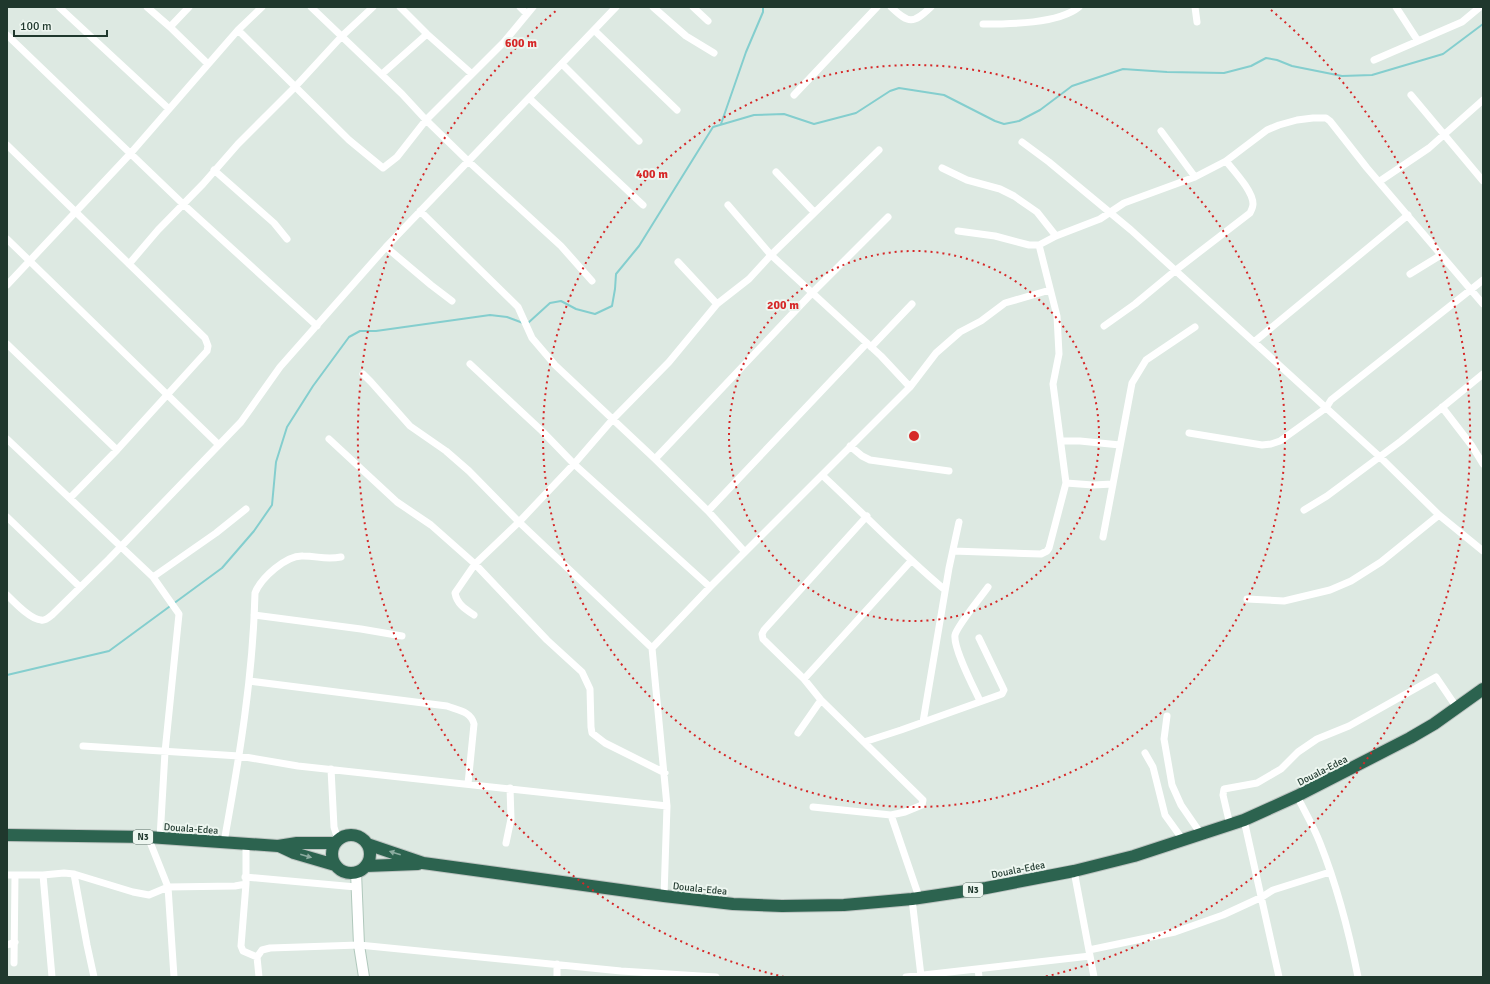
<svg xmlns="http://www.w3.org/2000/svg" width="1490" height="984" font-family="Signika,sans-serif">
<style>
.lines{fill:none;stroke-linecap:round;stroke-linejoin:round}
.stream{stroke:#84cece;stroke-width:2}
.secondary-casing{stroke:#b0c8bc;stroke-width:12}
.highway-casing{stroke:#bcc3c0;stroke-width:14}
.street{stroke:#fff;stroke-width:7}
.secondary{stroke:#fff;stroke-width:10}
.highway{stroke:#2c634f;stroke-width:12}
.oneway{fill:#8caca0}
.ring{fill:none;stroke:#d62828;stroke-width:2;stroke-dasharray:2 4}
.labels{text-anchor:middle;stroke-width:4;stroke-linejoin:round;paint-order:stroke}
.shield{fill:#edf6f0;stroke:#5d7168;stroke-width:1}
.shield-label{font-size:9px;font-weight:bold;fill:#1f382d}
.street-label{font-size:10px;fill:#1f382d;stroke:#edf6f0}
.centre{fill:#d62828;stroke:#edf6f0;stroke-width:2}
.ring-label{font-size:12px;text-anchor:middle;font-weight:bold;fill:#d62828;stroke:#edf6f0;stroke-width:4;stroke-linejoin:round;paint-order:stroke}
</style>
<rect width="100%" height="100%" fill="#dde9e2"/>
<g class="lines">
<path class="stream" d="M721,124L746,52L763,12V7
M528,323L550,303L561,301L576,309L595,314L612,306L615,289L616,274L639,246L713,127L754,115L784,114L814,124L856,113L890,91L899,88L944,95L995,121L1004,124L1019,121L1040,110L1072,86L1123,69L1167,72L1224,73L1251,66L1266,58L1277,60L1292,66L1342,76L1372,75L1443,54L1483,24
M7,675L109,651L222,568L254,531L272,505L276,462L287,427L313,386L349,337L360,331H376L490,315L507,317L523,323"/>
<defs>
<path id="secondary" d="M356,872L359,945L364,977"/>
<path id="highway" d="M7,835L148,837L278,846L297,843H335
M332 854a19 19 0 1 1 38 0a19 19 0 1 1-38 0Z
M367,844L423,863L664,896L733,904L782,906L844,905L912,899L986,888L1074,871L1134,856L1244,820L1297,796L1410,738L1434,724L1483,689
M279,846L294,853L335,865
M366,866L418,864"/>
</defs>
<use href="#secondary" class="secondary-casing"/>
<use href="#highway" class="highway-casing"/>
<path class="street" d="M59,7L169,109
M147,7L170,27L208,64
M311,7L402,94L426,120L468,161L561,246L592,281
M400,7L427,34L472,74
M520,7L527,14
M653,7L686,36L714,53
M693,7L708,21
M891,7C909,24 913,24 931,7
M1195,7L1197,22
M1396,7L1418,41
M983,24C1010,24 1058,24 1079,7
M170,27L189,7
M238,30L349,140L383,168L397,157L426,120L504,42L533,7
M594,30L677,110
M7,35L183,204L317,326
M1374,60L1462,22L1480,7
M562,64L639,141
M382,74L427,34
M794,95L877,7
M1411,95L1483,181
M529,98L643,205
M1161,131L1195,177
M1022,142L1049,162L1131,230L1380,457L1439,515L1483,551
M7,145L205,338L208,346L207,351L117,450L70,498
M942,168L967,180L1000,189L1014,196L1037,212L1056,236
M214,170L274,223L287,239
M776,172L814,212
M1380,181L1429,148L1483,100
M728,205L771,255L881,356L910,387
M420,211L518,307L532,338L555,365L655,459L708,511L745,552
M958,231L995,236L1029,245H1039L1056,236L1100,219L1124,203L1195,177L1226,161L1267,130L1279,125L1297,120L1313,118H1326L1330,121L1367,168L1483,304
M7,239L218,444
M386,247L431,285L452,301
M678,262L717,304
M129,264L158,230L203,184L238,144L295,87L342,36L373,7
M1410,274L1441,255
M7,285L130,154L238,30L262,7
M1104,326L1135,304L1176,270L1250,213C1251,211 1253,207 1253,204C1253,191 1234,171 1226,161
M1254,342L1408,215
M7,344L117,450
M871,347L912,304
M470,364L542,431L574,464L710,587
M363,374L371,382L410,426L446,451L469,471L519,522L652,648L667,806L664,896
M1442,407L1472,446L1483,464
M1189,433L1262,445L1271,444L1280,441L1326,408L1331,400L1483,280
M7,439L153,577L179,614L165,752L160,838
M329,439L397,502L431,525L475,564L547,640L582,672L590,689L591,727L592,733L605,743L665,773
M1061,441H1080L1120,445
M850,446L862,456L870,460L949,471
M655,459L812,293L888,217
M822,475C863,513 902,554 945,590
M1066,483L1093,485L1113,484
M1304,510L1327,496L1401,441L1483,374
M708,511L867,343
M7,517L80,587
M1103,537L1132,383L1146,360L1195,327
M953,551L1041,554L1047,551L1049,548L1066,483L1053,384L1059,354L1057,316L1039,245
M153,577L216,533L246,509
M7,595C14,602 31,620 41,620C45,621 48,618 52,615L109,559L241,422L280,367L386,247L616,7
M1247,599L1284,601L1330,590L1351,581L1381,562L1439,515
M254,615L361,629L402,636
M474,615C465,609 457,604 455,593L475,564L519,522L574,464L613,419L669,362L717,304L749,279L771,255L879,150
M652,648L710,587L910,387L936,353L960,332L981,321L1005,303L1050,290
M804,679L911,561
M249,681L447,706C457,710 471,711 474,724L468,784
M980,701C974,688 953,648 955,635C957,626 981,597 988,587
M1167,716L1164,739L1172,785L1181,805L1201,834
M923,722L949,568L959,522
M798,733L821,700
M864,742L901,730L1002,694L1004,690L979,638
M83,746L239,756L298,766L667,806
M1145,753L1153,767L1165,815L1183,840
M331,769L334,827L338,840
M1297,796C1305,812 1314,827 1320,843C1337,886 1349,932 1358,977
M813,807L891,815L905,812L922,805L923,800L821,700L804,679L763,639L762,634L764,630L867,516
M891,815L919,897
M1244,820L1279,977
M1230,825L1223,795L1224,789L1257,783L1281,769L1298,752L1317,739L1349,726L1436,677L1457,708
M148,837L168,887L174,977
M224,842C239,760 253,677 255,593C261,578 286,555 303,556C318,556 325,560 341,557
M506,843L511,819L510,788
M1074,871L1094,977
M74,874L87,945L94,977
M7,875H43L64,873L74,874L133,892L149,895L168,887L235,886L246,884V845
M43,875L52,977
M245,877L356,887
M246,884L241,946L243,951L257,957
M912,899L921,976
M7,945L15,942
M1089,950L1175,932L1223,915L1262,897L1273,890L1330,872
M14,963L15,875
M557,964V977
M978,969L979,977
M259,977L257,957L262,950L270,948L359,945L621,971L716,977
M906,977L1090,956"/>
<use href="#secondary" class="secondary"/>
<use href="#highway" class="highway"/>
</g>
<defs><path id="oneway-solid" d="M-6-.8H1V-3.2L6.5 0L1 3.2V.8H-6Z"/></defs>
<g class="oneway">
<use href="#oneway-solid" transform="translate(395 853) rotate(-162)"/>
<use href="#oneway-solid" transform="translate(306 856) rotate(16)"/>
</g>
<g class="ring">
<circle cx="914" cy="436" r="185"/>
<circle cx="914" cy="436" r="371"/>
<path d="M784 977A556 556 0 0 1 557 10M1271 10A556 556 0 0 1 1044 977"/>
</g>
<g class="labels">
<g class="shield">
<rect x="133" y="830" width="20" height="14" rx="3"/>
<rect x="963" y="883" width="20" height="14" rx="3"/>
</g>
<g class="shield-label">
<text x="143" y="840">N3</text>
<text x="973" y="893">N3</text>
</g>
<g class="street-label">
<text transform="translate(1322 770) rotate(-27)" y="4">Douala-Edea</text>
<text transform="translate(191 828) rotate(4)" y="4">Douala-Edea</text>
<text transform="translate(1018 869) rotate(-11)" y="4">Douala-Edea</text>
<text transform="translate(700 888) rotate(6)" y="4">Douala-Edea</text>
</g>
</g>
<circle cx="914" cy="436" r="6" class="centre"/>
<g class="ring-label">
<text x="521" y="47">600 m</text>
<text x="652" y="178">400 m</text>
<text x="783" y="309">200 m</text>
</g>
<rect width="1490" height="984" fill="none" stroke="#1f382d" stroke-width="16"/>
<path d="M14 30v6h93v-6" fill="none" stroke="#1f382d" stroke-width="2"/>
<text x="20" y="30" font-size="12" fill="#1f382d" stroke="#edf6f0" stroke-width="3" paint-order="stroke">100 m</text>
</svg>
